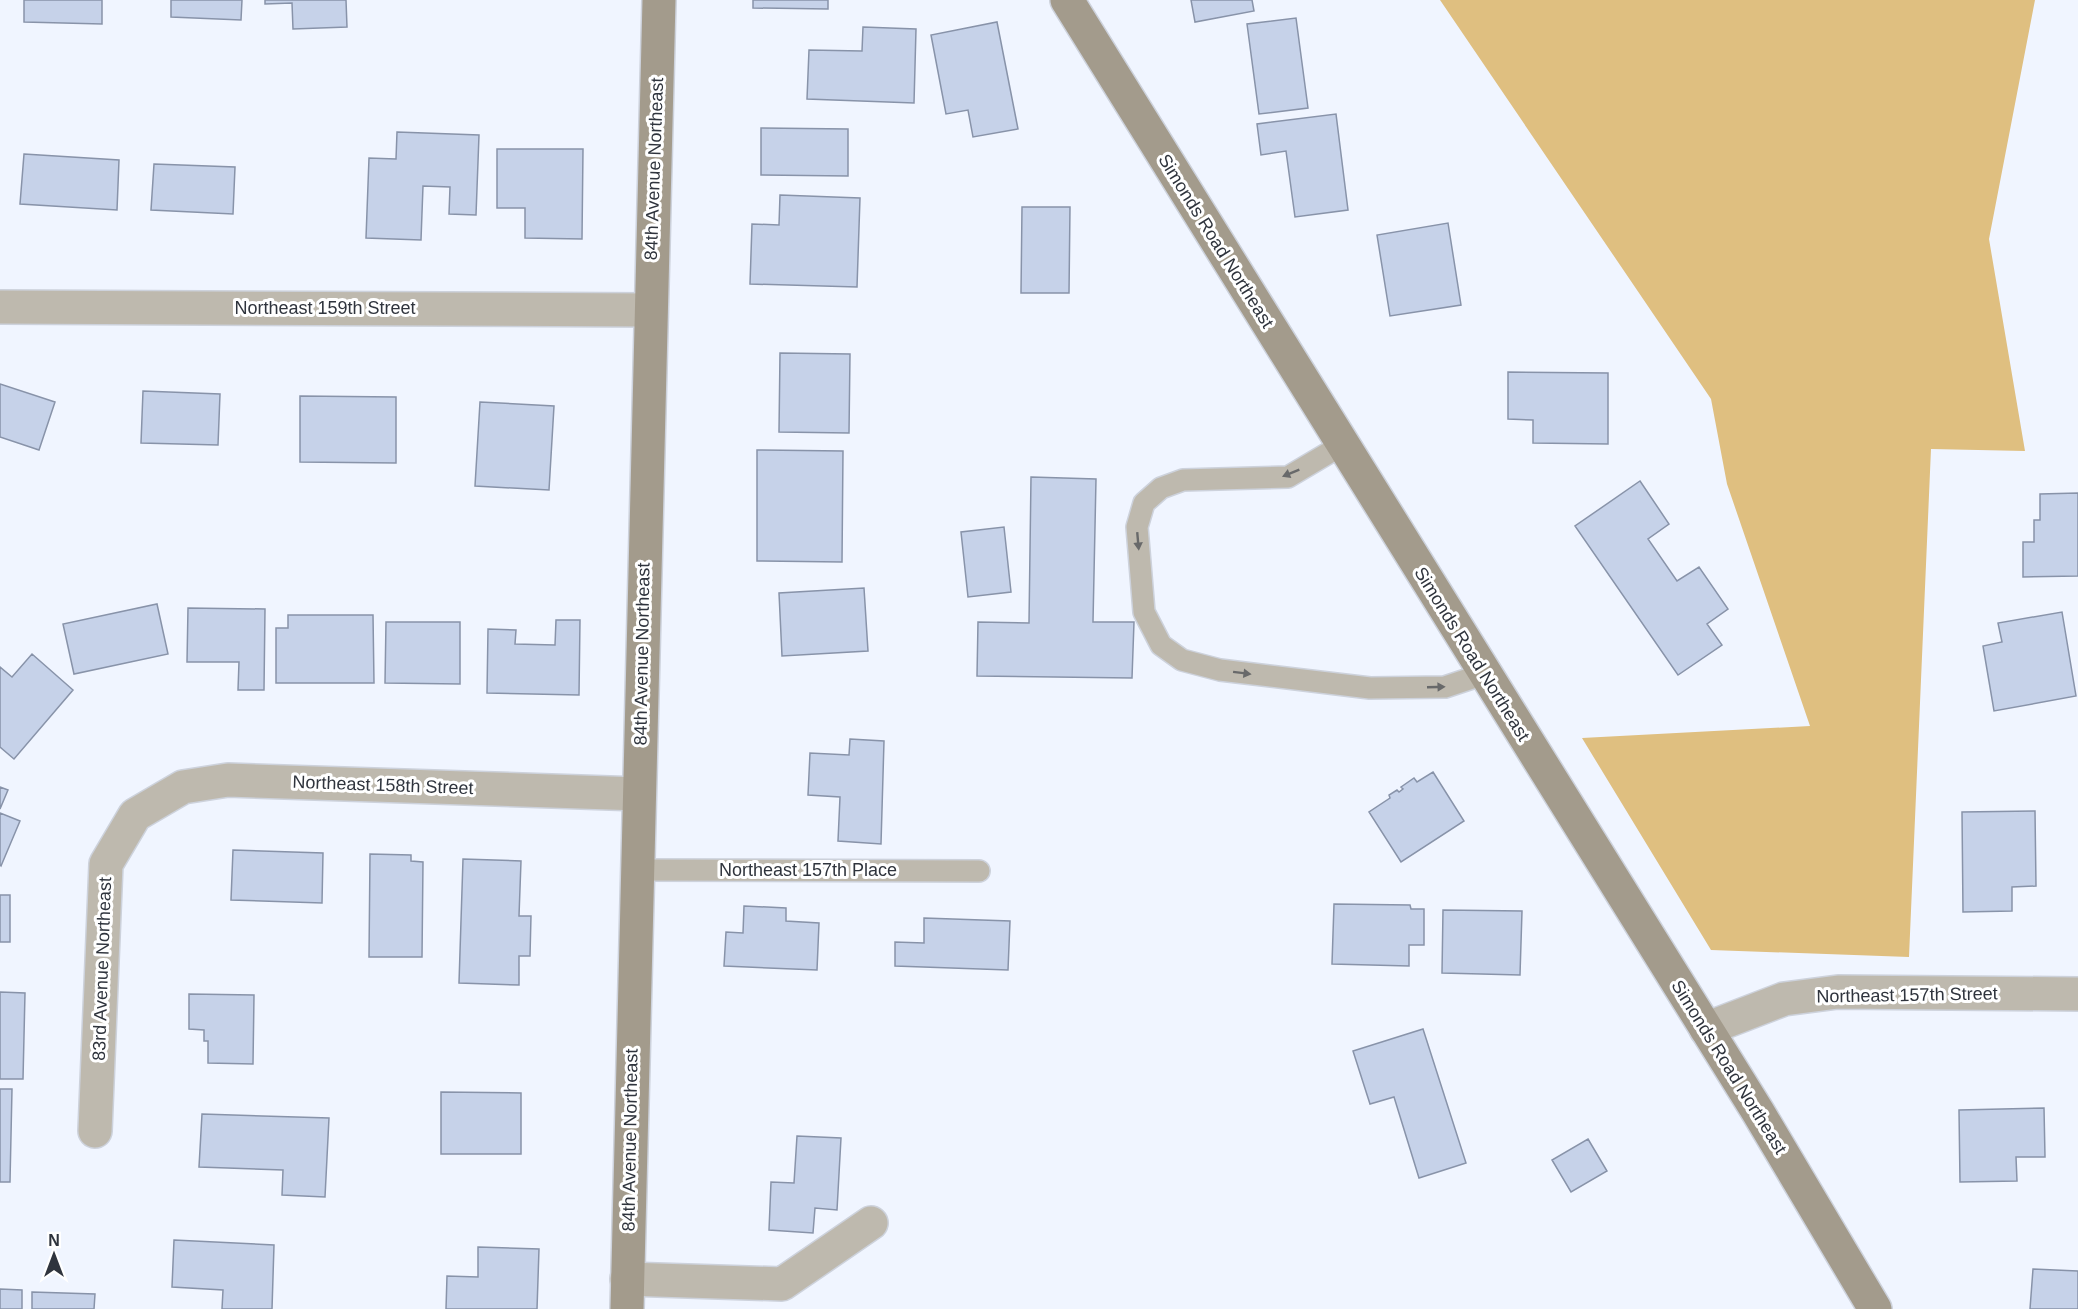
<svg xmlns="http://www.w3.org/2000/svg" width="2078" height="1309" font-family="Arial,sans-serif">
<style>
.forest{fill:#dfbf80}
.building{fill:#c6d2e9;stroke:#8893a9;stroke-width:1.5}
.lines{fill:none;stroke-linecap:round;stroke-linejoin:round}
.lane-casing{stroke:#cdd2dc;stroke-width:24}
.street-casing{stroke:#cdd2dc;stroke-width:36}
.secondary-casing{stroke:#cdd2dc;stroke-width:36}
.lane{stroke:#beb9ae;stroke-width:21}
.street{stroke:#beb9ae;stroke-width:33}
.secondary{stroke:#a39b8c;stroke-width:33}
.oneway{fill:#68696a}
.labels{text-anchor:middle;stroke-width:6;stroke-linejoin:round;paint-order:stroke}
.street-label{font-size:18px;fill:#2f343d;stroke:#fff}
</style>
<rect width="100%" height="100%" fill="#f0f5ff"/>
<path class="forest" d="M1440,0H2035L1989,239L2025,451L1931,449L1909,957L1711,950L1582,738L1810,726L1727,484L1711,399Z"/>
<path class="building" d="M24,0H102V24L24,22Z
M171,0H242L241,20L171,17Z
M265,0H346L347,27L293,29L292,3L265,4Z
M753,0H828V9L753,8Z
M1191,0H1252L1254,11L1195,22Z
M1296,18L1308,108L1259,114L1247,24Z
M997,22L1018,129L973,137L968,110L946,114L931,35Z
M863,27L916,29L914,103L807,99L809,50L862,51Z
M1336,114L1348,210L1295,217L1286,151L1261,155L1257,124Z
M761,128L848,129V176L761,175Z
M397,132L479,135L476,215L449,214L450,187L423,186L421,240L366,238L369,158L396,159Z
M497,149H583L582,239L525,238V208H497Z
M24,154L119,160L117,210L20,204Z
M154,164L235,167L233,214L151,210Z
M780,195L860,198L857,287L750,284L752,224L779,225Z
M1022,207H1070L1069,293H1021Z
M1448,223L1461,305L1390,316L1377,235Z
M780,353L850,354L849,433L779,432Z
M1508,372L1608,373V444L1533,443V420L1508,419Z
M0,384L55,402L39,450L0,437Z
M143,391L220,394L218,445L141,443Z
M300,396L396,397V463L300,462Z
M480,402L554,406L549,490L475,486Z
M757,450L843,451L842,562L757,561Z
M1031,477L1096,479L1093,622H1134L1132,678L977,676L978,622L1029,623Z
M1640,481L1669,524L1648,539L1677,581L1699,567L1728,609L1707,624L1722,645L1678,675L1575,526Z
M2078,493V576L2023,577V542H2034V520H2040V494Z
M1004,527L1011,592L968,597L961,532Z
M864,588L868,651L782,656L779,593Z
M157,604L168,654L74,674L63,624Z
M188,608L265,609L264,690H238L239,662H187Z
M2062,612L2076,696L1994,711L1983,646L2002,642L1998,623Z
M288,615H373L374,683H276V628H288Z
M556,620H580L579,695L487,693L488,629L516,630L515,644L555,645Z
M386,622H460V684L385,683Z
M32,654L73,690L14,759L0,747V667L12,677Z
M850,739L884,741L881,844L838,841L840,797L808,795L810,753L849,755Z
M1433,772L1464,821L1401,862L1369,812L1390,798L1389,795L1397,790L1399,792L1403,789L1401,787L1414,778L1417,782Z
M0,787L8,790L0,809Z
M2035,811L2036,886L2012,887V911L1963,912L1962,812Z
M0,813L20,821L1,866L0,865Z
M233,850L323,853L322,903L231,900Z
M370,854L411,855V861L423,862L422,957H369Z
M463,859L521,861L519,916H531L530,956H519V985L459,983Z
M0,895H10V942H0Z
M1334,904L1410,905L1411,909H1424V945H1409V966L1332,964Z
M744,906L786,908V921L819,923L817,970L724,966L726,932L743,933Z
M1443,910L1522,911L1520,975L1442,973Z
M924,918L1010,921L1008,970L895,966V942L924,943Z
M0,992L25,993L23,1079H0Z
M189,994L254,995L253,1064L208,1063V1041H204V1030L189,1029Z
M1423,1029L1466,1163L1419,1178L1394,1097L1370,1104L1353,1051Z
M0,1089H12L10,1182H0Z
M441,1092L521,1093V1154H441Z
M2044,1108L2045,1157H2016L2017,1181L1960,1182L1959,1110Z
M202,1114L329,1118L325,1197L282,1195L283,1170L199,1167Z
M797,1136L841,1138L837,1210L815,1208L813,1233L769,1230L771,1182L794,1183Z
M1588,1139L1607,1171L1571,1192L1552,1160Z
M174,1240L274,1245L272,1309H222L223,1290L172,1287Z
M478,1247L539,1249L537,1309H446L447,1276L478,1277Z
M2033,1269L2078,1271V1309H2030Z
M0,1289L22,1290V1309H0Z
M32,1292L95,1294L94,1309H32Z"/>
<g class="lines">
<defs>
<path id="lane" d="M1342,445L1288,477L1183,480L1161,488L1144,503L1137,527L1144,612L1161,645L1182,660L1220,670L1370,688L1445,687L1484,674
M637,870L979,871"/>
<path id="street" d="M0,307L650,310
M1706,1029L1784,999L1838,992L2078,994
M95,1131L106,864L135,815L183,787L228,780L639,794
M627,1279L782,1284L871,1223"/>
<path id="secondary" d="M1067,0L1758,1112L1875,1309
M627,1309L659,0"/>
</defs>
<use href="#lane" class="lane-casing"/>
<use href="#street" class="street-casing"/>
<use href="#secondary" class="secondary-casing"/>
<use href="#lane" class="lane"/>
<use href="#street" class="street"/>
<use href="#secondary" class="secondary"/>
</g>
<defs><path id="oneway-solid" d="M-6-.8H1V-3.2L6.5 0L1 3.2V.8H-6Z" transform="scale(1.5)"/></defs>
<g class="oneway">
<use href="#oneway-solid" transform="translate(1291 473) rotate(158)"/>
<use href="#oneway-solid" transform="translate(1138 541) rotate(85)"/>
<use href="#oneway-solid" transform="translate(1242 673) rotate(7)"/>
<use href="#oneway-solid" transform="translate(1436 687) rotate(-2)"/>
</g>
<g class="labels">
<g class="street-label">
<text transform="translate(654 169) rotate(-88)" y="6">84th Avenue Northeast</text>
<text transform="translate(1216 241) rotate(58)" y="6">Simonds Road Northeast</text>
<text x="325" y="314">Northeast 159th Street</text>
<text transform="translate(642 654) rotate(-89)" y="6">84th Avenue Northeast</text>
<text transform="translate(1472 654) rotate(58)" y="6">Simonds Road Northeast</text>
<text transform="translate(383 785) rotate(2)" y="6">Northeast 158th Street</text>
<text x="808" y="876">Northeast 157th Place</text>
<text transform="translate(102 969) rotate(-88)" y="6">83rd Avenue Northeast</text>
<text transform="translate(1907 995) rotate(-1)" y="6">Northeast 157th Street</text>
<text transform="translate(1729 1067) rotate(58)" y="6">Simonds Road Northeast</text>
<text transform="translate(630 1140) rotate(-89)" y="6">84th Avenue Northeast</text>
</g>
</g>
<g transform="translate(54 1255)" stroke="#ffffff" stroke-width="4.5" paint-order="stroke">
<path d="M0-4.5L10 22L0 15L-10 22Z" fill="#2f343d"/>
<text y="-9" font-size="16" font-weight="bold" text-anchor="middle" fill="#2f343d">N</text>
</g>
</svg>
